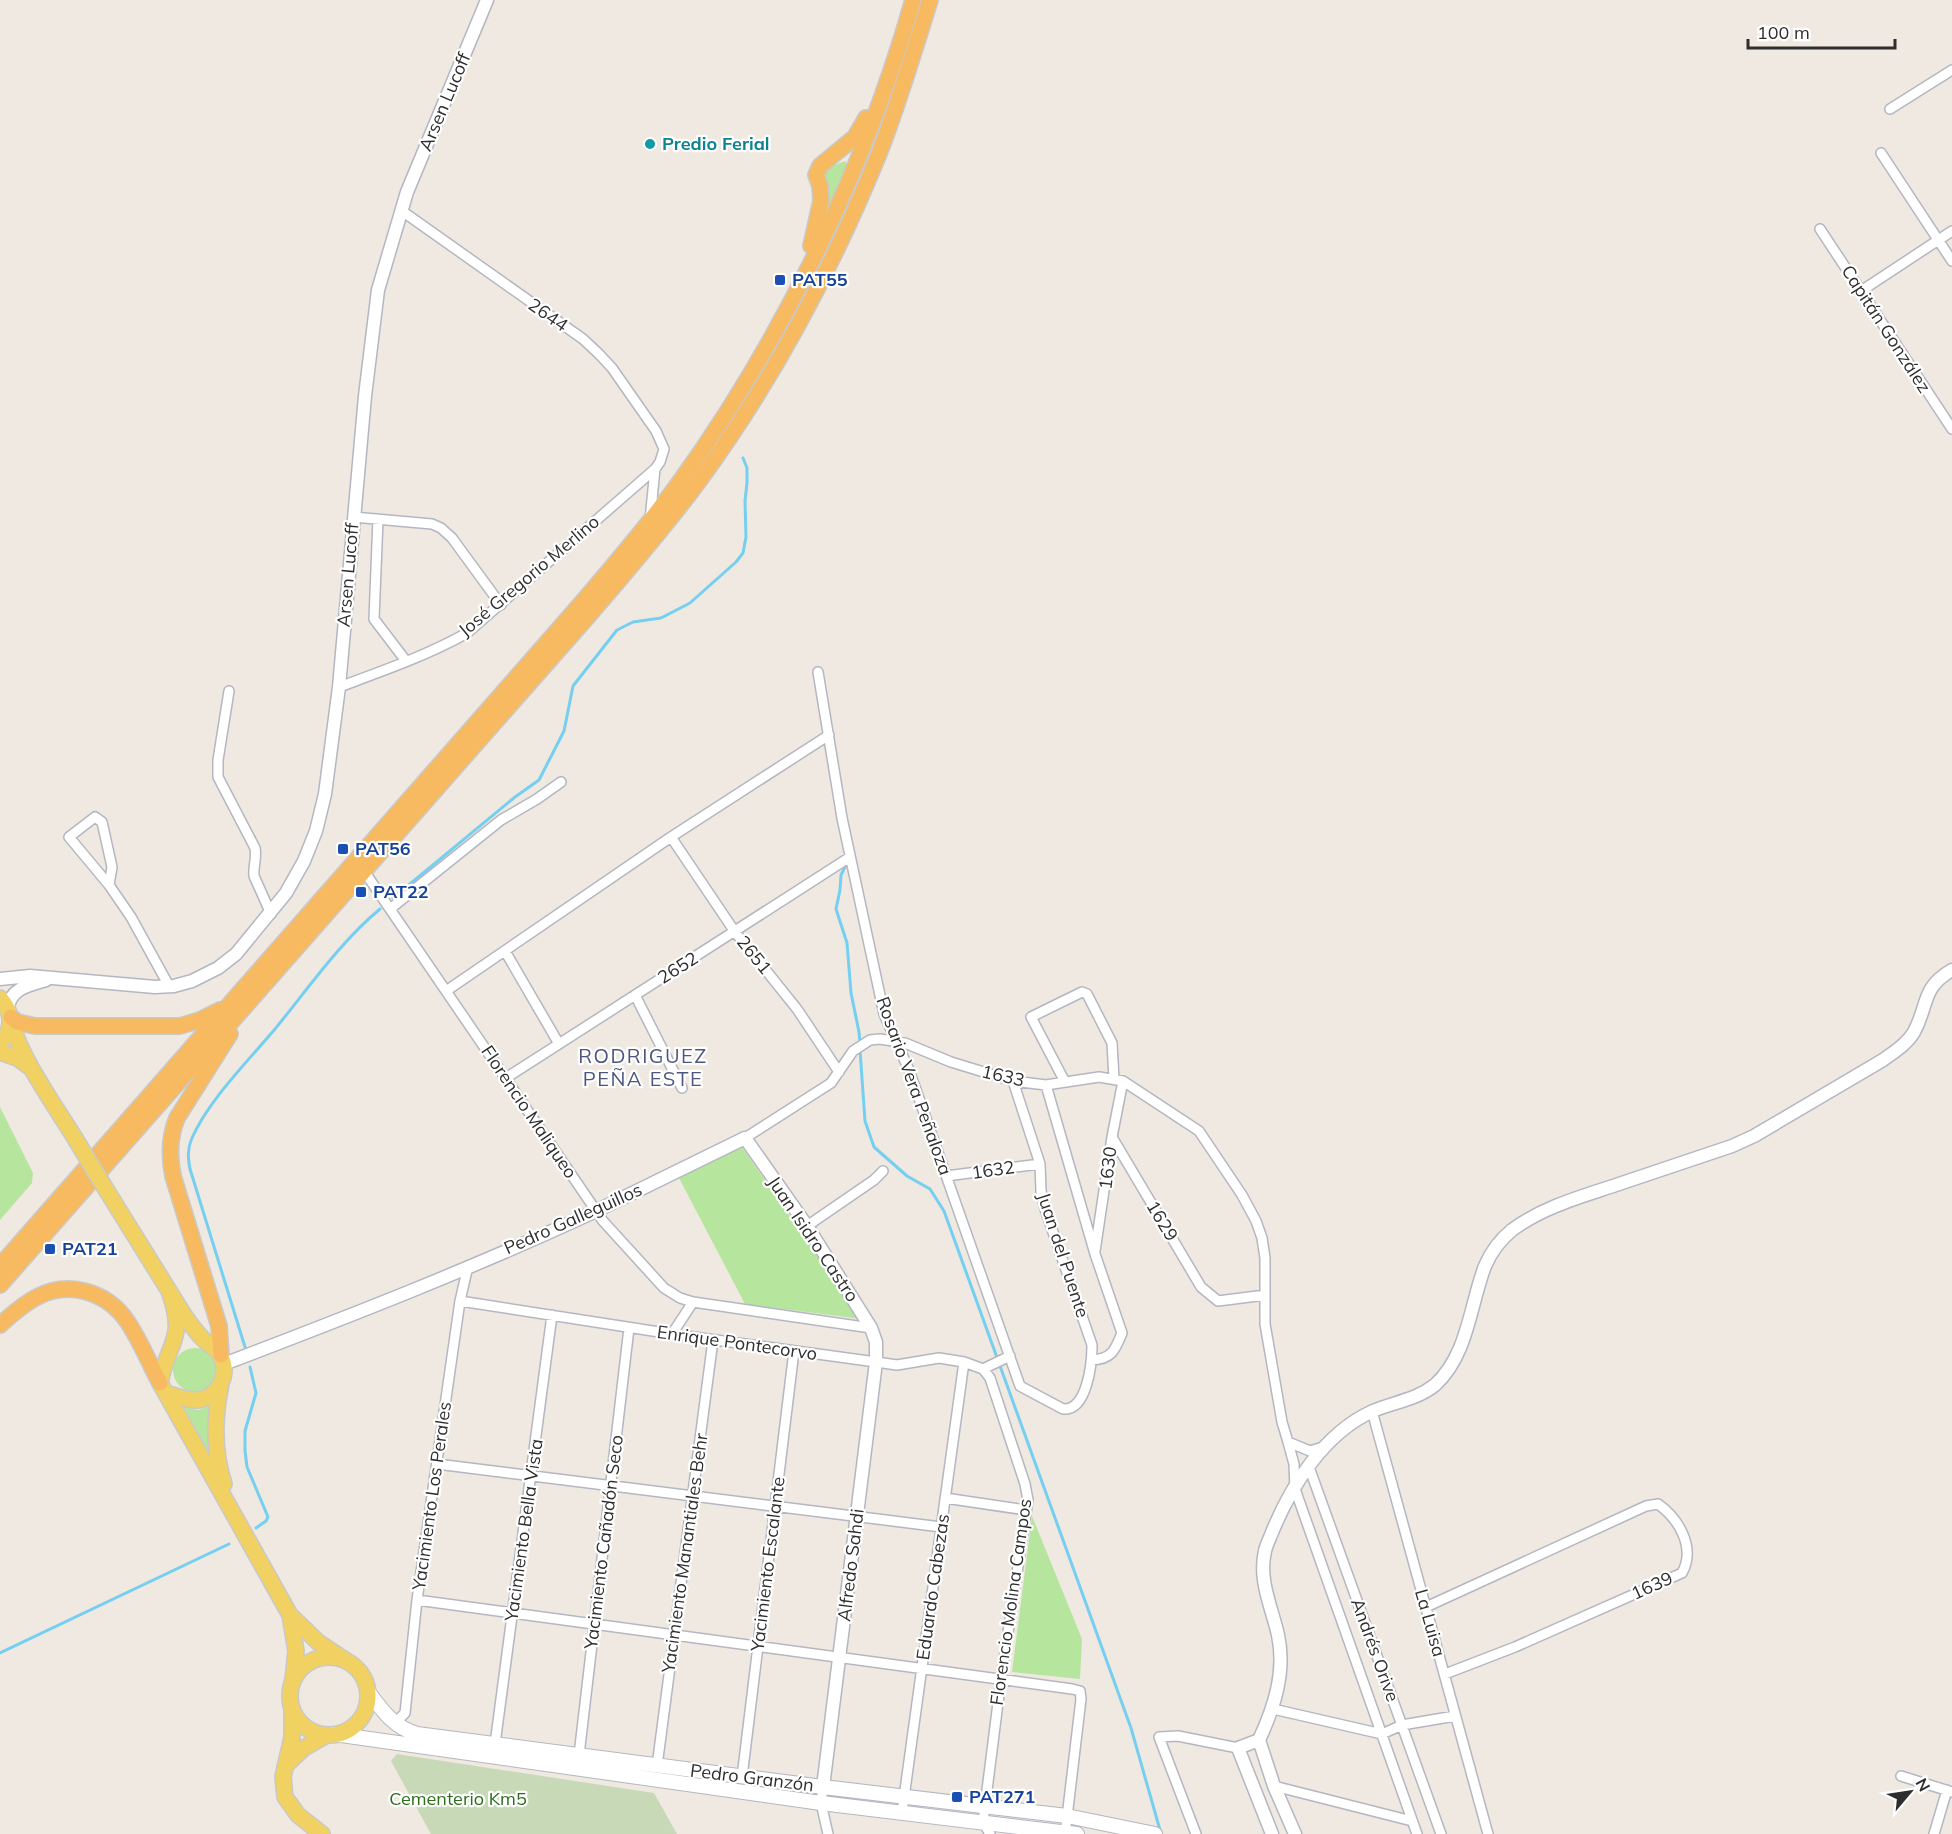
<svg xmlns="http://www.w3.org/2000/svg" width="1952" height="1834" font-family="Mulish,sans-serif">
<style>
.green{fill:#b6e59e}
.cemetery{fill:#c8d9b8}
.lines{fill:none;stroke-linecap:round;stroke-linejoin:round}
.stream{stroke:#75cff0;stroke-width:3}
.minor-casing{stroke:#b4b7c1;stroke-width:12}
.tertiary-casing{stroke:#b4b7c1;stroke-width:15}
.secondary-casing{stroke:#b4b7c1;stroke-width:16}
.primary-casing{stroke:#c9c9c9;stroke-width:18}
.trunk-casing{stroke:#c9c9c9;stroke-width:18}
.minor{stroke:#fff;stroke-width:9}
.tertiary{stroke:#fff;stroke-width:12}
.secondary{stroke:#fff;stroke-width:14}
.primary{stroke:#f2d163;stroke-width:15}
.trunk{stroke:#f8ba60;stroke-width:15}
.primary-bridge-casing{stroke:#c9c9c9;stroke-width:18;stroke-linecap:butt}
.primary-bridge{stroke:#f2d163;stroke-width:15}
.culture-dot{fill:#0f9aa8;stroke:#fff;stroke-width:2}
.transit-dot{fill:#1a4fb4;stroke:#fff;stroke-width:2}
.labels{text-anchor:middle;stroke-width:4.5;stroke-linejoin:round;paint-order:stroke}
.street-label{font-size:18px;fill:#2e2e2e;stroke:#fff}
.culture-label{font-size:18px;font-weight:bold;fill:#0d838f;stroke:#fff;text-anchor:start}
.transit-label{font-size:18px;font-weight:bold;fill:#164399;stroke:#fff;text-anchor:start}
.park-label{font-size:18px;fill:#2c6e1b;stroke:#fff}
.neighbourhood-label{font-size:20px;letter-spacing:1.5px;fill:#4d5680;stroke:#fff}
</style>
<rect width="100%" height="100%" fill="#efe9e1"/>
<path class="green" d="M845,161L848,165L829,207L823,170Z
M0,1107L33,1173L32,1183L0,1220Z
M742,1147L861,1319L745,1304L679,1178Z
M173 1370a22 22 0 1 1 44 0a22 22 0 1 1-44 0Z
M183,1406L198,1410L210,1406L209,1438L210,1456Z
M1032,1516L1082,1639L1080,1679L1012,1672Z"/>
<path class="cemetery" d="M397,1754L654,1793L677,1834H431L391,1761Z"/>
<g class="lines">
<path class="stream" d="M847,863L841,875L840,890L836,909L847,943L851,993L859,1032L860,1043
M393,898L515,797L539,780L564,731L573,686L617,630L633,622L661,618L690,603L736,562L743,553L746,537L745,501L747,483V468L743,458
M860,1050L865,1121L874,1147L907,1176L930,1189L944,1211L1131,1728L1160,1830
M245,1347L190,1169C188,1158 187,1149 192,1138C208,1101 248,1061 275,1029C307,990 341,941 380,909
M250,1367L256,1393L245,1431V1451L247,1467L268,1517L266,1521L256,1528
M0,1653L229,1544"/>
<defs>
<path id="minor" d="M1890,109L1952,70
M1881,153L1952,261
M1820,229L1952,429
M1861,291L1952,231
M353,517L432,524L441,528L452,538L501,605
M378,519L374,619L406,661
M650,520L655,469
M818,672L842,818L884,1014L909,1070L1020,1386L1063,1409C1087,1411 1092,1364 1092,1345L1045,1209L1041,1191L1040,1164L1013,1081
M339,687C382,671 426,656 467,633L655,469L660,462L664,449L656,431L612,368L599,354L583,339L402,211
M229,691L218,760V777L255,848C257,858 253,866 254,876L271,914
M671,837L735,932L797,1009L839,1072
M364,871L603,1221L664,1288L680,1298L693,1302L871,1328
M109,885L112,867L102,822L95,817L69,837L109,885L131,917L169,986
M390,909L501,820L537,799L561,782
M505,951L559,1044
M446,991L671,837L829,735
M635,995L682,1088
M506,1078L850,857
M1065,1082L1031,1017L1082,992L1087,994L1112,1043L1114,1079
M1046,1085L1095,1254L1122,1333C1115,1350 1112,1359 1092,1360
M1112,1137L1201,1287L1218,1301L1265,1295
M745,1138L831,1083L853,1051L870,1040L880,1039L905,1043L951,1062L1013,1081L1046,1085L1099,1077L1123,1081L1199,1131L1242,1195L1256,1221L1262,1238L1265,1258V1324L1282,1422L1288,1442L1310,1451L1323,1447
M946,1176L1040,1164
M807,1226L874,1180L883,1171
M1095,1251L1112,1137L1123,1081
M460,1301L672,1334L876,1362L897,1365L939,1358L964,1362L983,1369L1010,1356
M672,1334L693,1302
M983,1369L990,1378L1025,1484L1028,1500L1001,1679L985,1806L983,1822L990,1834
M1372,1411L1488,1834
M1288,1442L1294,1464L1295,1489L1417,1834
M437,1464L941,1527
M1309,1467L1441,1834
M945,1498L1026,1510
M417,1600L1072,1689L1080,1691L1081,1699L1065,1834
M1426,1607L1646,1506L1658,1504C1679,1519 1696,1548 1682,1573L1515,1647L1445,1674
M1273,1709L1382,1734L1402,1725L1455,1716
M395,1723L405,1713L417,1600L460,1301L468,1266
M495,1744L552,1315
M579,1755L629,1328
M657,1766L713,1340
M1901,1776L1952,1792
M742,1777L794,1351
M1274,1786L1412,1821
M823,1787L821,1803L828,1834
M902,1812L964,1362
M1196,1834L1159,1737L1178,1736L1238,1748
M1934,1834L1947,1790"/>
<path id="tertiary" d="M0,979L30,976L155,987L174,986L192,981L218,968L236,954L286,893L304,861L316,831L325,794L339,687L365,396L378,290L407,192L487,0
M8,1007C11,988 30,985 46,980
M224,1364C350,1316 476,1267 598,1210C647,1186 696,1162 745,1138L807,1226L871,1328L876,1342V1362L823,1787
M1259,1740C1274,1708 1286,1672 1278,1635C1272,1608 1258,1580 1265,1551C1266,1546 1269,1540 1271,1535C1290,1487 1324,1433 1373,1411C1394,1402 1416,1400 1435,1385C1468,1355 1470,1305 1485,1266C1491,1252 1501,1239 1512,1230C1543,1207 1580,1197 1616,1185C1654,1172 1693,1159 1732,1146L1754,1136L1883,1060C1894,1052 1907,1044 1914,1032C1929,1004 1921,988 1952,970
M1259,1740L1238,1748L1272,1834
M1259,1740L1274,1786L1295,1834"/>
<path id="secondary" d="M367,1690C381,1709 393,1727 417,1734L823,1787L1067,1816L1155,1834
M334,1734L821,1803L1077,1834"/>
<path id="primary" d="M0,998C13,1012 14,1030 0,1043
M11,1022C23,1062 54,1104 76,1140
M0,1052L17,1058L31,1068
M107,1191L184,1315C190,1324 197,1333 205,1341C211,1346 218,1349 221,1357C230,1375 218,1397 198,1400C187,1401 176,1396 166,1393
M170,1294C186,1340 168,1341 160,1383L290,1615L318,1642L348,1662
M221,1384C214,1418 213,1451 224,1484
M290,1615L296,1651L293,1680
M290 1696a39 39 0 1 1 78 0a39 39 0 1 1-78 0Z
M292,1709V1737L283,1777L285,1797L298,1815L322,1834
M285,1766L304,1748L327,1735"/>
<path id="trunk" d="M811,246L821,201L820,186L816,175L820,166L855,137L866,118
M11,1017L17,1022L35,1026H180L200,1020L220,1010
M0,1266L579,606C613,566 648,526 679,483C782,340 865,170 913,0
M0,1285L590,614C627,571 665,527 699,481C773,380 833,267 880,151C899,102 914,51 930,0
M0,1325C11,1315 23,1304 37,1297C69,1280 107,1292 127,1321C140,1340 149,1363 160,1383
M221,1355L219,1326L173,1176C169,1156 169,1137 177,1118L230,1034"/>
</defs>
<use href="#minor" class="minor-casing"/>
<use href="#tertiary" class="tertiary-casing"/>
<use href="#secondary" class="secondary-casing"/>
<use href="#primary" class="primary-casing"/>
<use href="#trunk" class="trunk-casing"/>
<use href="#minor" class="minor"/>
<use href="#tertiary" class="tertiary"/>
<use href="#secondary" class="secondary"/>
<use href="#primary" class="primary"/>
<use href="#trunk" class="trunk"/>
<defs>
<path id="primary-bridge" d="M76,1140L107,1191"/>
</defs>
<use href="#primary-bridge" class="primary-bridge-casing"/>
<use href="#primary-bridge" class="primary-bridge"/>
</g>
<circle class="culture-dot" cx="650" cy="144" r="6"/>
<g class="transit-dot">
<rect x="774" y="274" width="12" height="12" rx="3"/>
<rect x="337" y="843" width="12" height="12" rx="3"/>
<rect x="355" y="886" width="12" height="12" rx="3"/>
<rect x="44" y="1243" width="12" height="12" rx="3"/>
<rect x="951" y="1791" width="12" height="12" rx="3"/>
</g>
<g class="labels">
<g class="street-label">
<text transform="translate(445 102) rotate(-67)" y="6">Arsen Lucoff</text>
<text transform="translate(548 315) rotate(35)" y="6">2644</text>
<text transform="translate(1886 329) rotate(57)" y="6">Capitán González</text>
<text transform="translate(348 575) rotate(-85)" y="6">Arsen Lucoff</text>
<text transform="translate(529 576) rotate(-40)" y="6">José Gregorio Merlino</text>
<text transform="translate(754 955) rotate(51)" y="6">2651</text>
<text transform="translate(678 968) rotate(-32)" y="6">2652</text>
<text transform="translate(1003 1076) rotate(13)" y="6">1633</text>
<text transform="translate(914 1086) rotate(70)" y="6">Rosario Vera Peñaloza</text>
<text transform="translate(529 1112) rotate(56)" y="6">Florencio Maliqueo</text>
<text transform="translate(1108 1168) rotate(-83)" y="6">1630</text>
<text transform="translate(993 1170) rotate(-8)" y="6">1632</text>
<text transform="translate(573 1219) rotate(-24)" y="6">Pedro Galleguillos</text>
<text transform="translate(1162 1221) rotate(59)" y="6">1629</text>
<text transform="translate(813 1239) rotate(56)" y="6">Juan Isidro Castro</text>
<text transform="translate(1063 1255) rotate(72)" y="6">Juan del Puente</text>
<text transform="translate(737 1343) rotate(8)" y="6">Enrique Pontecorvo</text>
<text transform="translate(432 1496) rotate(-82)" y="6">Yacimiento Los Perales</text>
<text transform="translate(524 1530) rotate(-82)" y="6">Yacimiento Bella Vista</text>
<text transform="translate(604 1542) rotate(-83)" y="6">Yacimiento Cañadón Seco</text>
<text transform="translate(685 1553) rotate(-82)" y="6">Yacimiento Manantiales Behr</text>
<text transform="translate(768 1564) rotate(-83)" y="6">Yacimiento Escalante</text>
<text transform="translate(851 1565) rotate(-83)" y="6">Alfredo Sahdi</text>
<text transform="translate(1652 1586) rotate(-24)" y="6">1639</text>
<text transform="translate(933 1587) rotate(-82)" y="6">Eduardo Cabezas</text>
<text transform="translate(1011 1602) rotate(-82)" y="6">Florencio Molina Campos</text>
<text transform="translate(1430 1623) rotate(74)" y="6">La Luisa</text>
<text transform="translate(1375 1650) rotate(70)" y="6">Andrés Orive</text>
<text transform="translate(752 1778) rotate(7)" y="6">Pedro Granzón</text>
</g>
<g class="culture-label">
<text x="662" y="150">Predio Ferial</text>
</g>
<g class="transit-label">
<text x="792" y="286">PAT55</text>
<text x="355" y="855">PAT56</text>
<text x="373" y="898">PAT22</text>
<text x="62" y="1255">PAT21</text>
<text x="969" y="1803">PAT271</text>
</g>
<g class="park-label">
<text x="458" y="1805">Cementerio Km5</text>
</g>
<g class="neighbourhood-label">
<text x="643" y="1063">RODRIGUEZ<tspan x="643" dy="23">PEÑA ESTE</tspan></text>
</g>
</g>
<g transform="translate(1910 1792) rotate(61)" stroke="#ffffff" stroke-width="4.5" paint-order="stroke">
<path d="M0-4.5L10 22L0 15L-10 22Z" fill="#2e2e2e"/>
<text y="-9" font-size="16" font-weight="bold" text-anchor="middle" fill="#2e2e2e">N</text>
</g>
<path d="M1748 39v9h147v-9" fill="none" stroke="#2e2e2e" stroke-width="3"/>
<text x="1757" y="39" font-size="18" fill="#2e2e2e" stroke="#ffffff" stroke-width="4.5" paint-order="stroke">100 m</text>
</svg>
